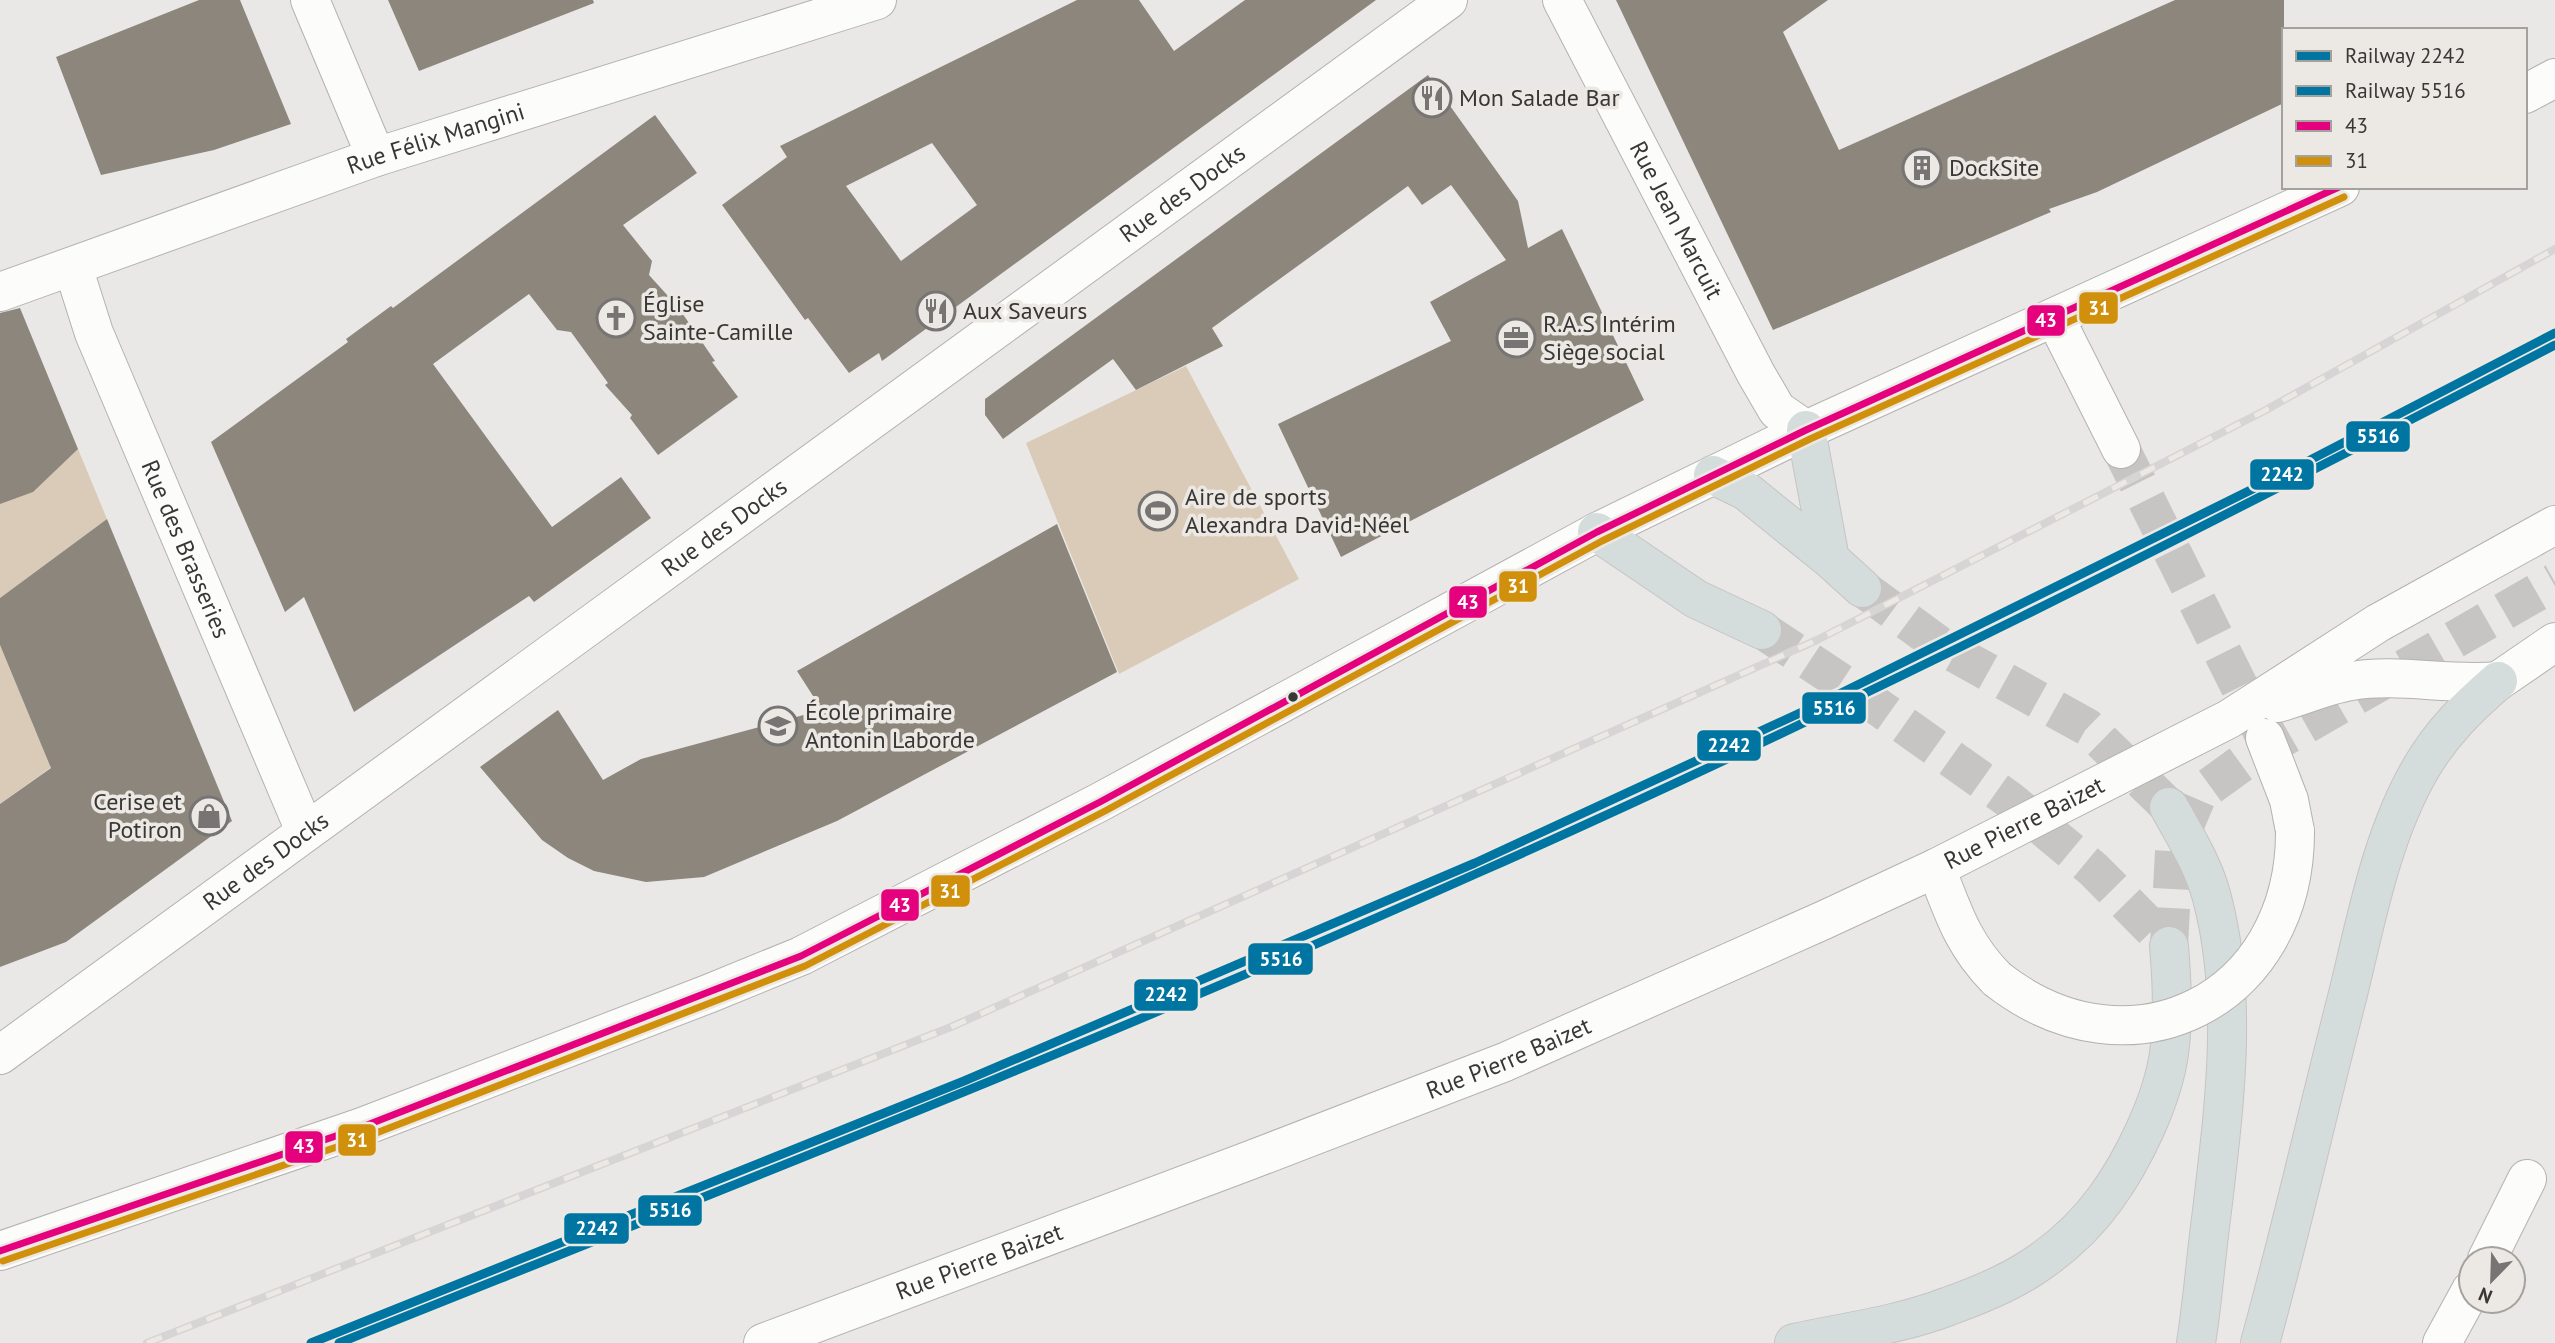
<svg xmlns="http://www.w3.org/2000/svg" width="2555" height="1343" font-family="'PT Sans',sans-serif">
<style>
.green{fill:#dacbb8}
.building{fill:#8c867c;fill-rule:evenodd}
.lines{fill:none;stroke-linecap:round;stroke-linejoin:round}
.minor-tunnel{stroke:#c7c5c3;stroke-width:38;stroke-dasharray:38 19;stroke-linecap:butt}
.trunk-tunnel{stroke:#c7c5c3;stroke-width:38;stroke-dasharray:38 19;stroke-linecap:butt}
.minor-casing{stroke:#b3b2b0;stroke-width:40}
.tertiary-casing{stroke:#b3b2b0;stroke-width:40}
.trunk-casing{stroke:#c5c4c3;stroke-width:40}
.minor{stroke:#fcfcfb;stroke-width:38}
.tertiary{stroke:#fcfcfb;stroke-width:38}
.trunk{stroke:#d4dddc;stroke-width:38}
.rail-casing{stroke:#d6d4d4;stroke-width:8}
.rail{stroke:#ece9e4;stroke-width:5;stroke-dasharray:16;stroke-linecap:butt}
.minor-bridge-casing{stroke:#b3b2b0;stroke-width:40;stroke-linecap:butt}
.minor-bridge{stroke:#fcfcfb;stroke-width:38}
.bus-1-casing{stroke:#ece9e4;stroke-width:12}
.bus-2-casing{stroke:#ece9e4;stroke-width:12}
.bus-1{stroke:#e5007d;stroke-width:7}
.bus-2{stroke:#d1900b;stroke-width:7}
.rail-1-casing{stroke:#ece9e4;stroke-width:14}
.rail-2-casing{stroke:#ece9e4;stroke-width:14}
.rail-1{stroke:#0075a1;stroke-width:9}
.rail-2{stroke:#0075a1;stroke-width:9}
.bus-dot{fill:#393736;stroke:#ece9e4;stroke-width:2.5}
.labels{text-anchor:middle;stroke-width:7;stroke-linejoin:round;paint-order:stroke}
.poi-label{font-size:24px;fill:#393736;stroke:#ece9e4;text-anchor:start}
.street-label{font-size:24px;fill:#393736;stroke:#ece9e4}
.line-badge{stroke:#ece9e4;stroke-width:2.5}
.badge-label{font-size:19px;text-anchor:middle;font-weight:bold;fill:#fff}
</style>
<rect width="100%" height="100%" fill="#eae8e6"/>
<path class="green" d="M1186,366L1299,579L1119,674L1026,443Z
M78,449L107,519L0,598V504Z
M0,645L37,734L68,755L0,804Z"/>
<path class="building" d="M199,0H240L291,124L214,150L101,175L56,57Z
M388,0H593L594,3L419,71Z
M1077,0H1139L1174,51L1245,0H1376L882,361L879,353L849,373L808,318L805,320L722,205L787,157L780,146ZM932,143L977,205L901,261L846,186Z
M1616,0H1828L1783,32L1839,150L2175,0H2284V103L2097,192L2049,209L2051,212L1773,330Z
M1428,75L1518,201L1528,248L1562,229L1644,400L1341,557L1278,424L1451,341L1430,302L1506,260L1451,185L1422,205L1408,186L1212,328L1223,346L1136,390L1113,359L1003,439L985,415V399Z
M655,115L697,173L623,225L652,261L649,275L678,307L715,361L712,362L738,397L658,455L630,418L632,415L605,385L608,383L571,332L557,330L529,294L433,364L552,527L621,477L651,518L534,602L529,596L354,712L304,597L285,612L211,442L348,342L346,339L391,306L393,308Z
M20,308L78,449L33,492L0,504V313Z
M107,519L232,821L66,942L0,967V804L51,768L0,645V598Z
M1057,524L1117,672L837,821L704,877L646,882L594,871L568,858L542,840L480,767L558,710L603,780L641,759L822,710L797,671Z"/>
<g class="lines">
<path class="minor-tunnel" d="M2121,449L2264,736"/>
<path class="trunk-tunnel" d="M1862,588L1941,646L2087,727L2169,807
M1762,630L1874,704L2011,801L2094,870L2169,946
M2169,946L2174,851L2198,795L2253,755L2555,582"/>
<defs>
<g id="minor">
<path d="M310,0L376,157"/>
<path id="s1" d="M1562,0L1756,374L1777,410L1806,430"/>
<path id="s2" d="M73,267L94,333L305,831"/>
<path id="s3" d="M0,292L376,157L877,0"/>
<path d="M2055,318L2121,449"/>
<path d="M2278,703C2302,696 2327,685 2351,681C2400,673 2449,686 2498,681"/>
<path d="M2265,738L2289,800L2295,831"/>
<path d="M1936,868C1953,912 1963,945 1997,979"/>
<path id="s4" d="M0,1055L1448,0"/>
<path d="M2487,1259L2527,1179"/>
<path id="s5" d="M763,1343L1248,1161L1505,1062L1824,920L1936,868L2229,719L2378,623L2555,525"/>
<path d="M2442,1343L2471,1290"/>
</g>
<path id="tertiary" d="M2525,94L2555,78
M2498,681L2555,642
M0,1251L362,1127L708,994L801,956L1100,802L1597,532L1806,430L2340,187"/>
<path id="trunk" d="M1806,430L1830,559L1862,588
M1713,475L1746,491L1830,559
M1597,532L1696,599L1762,630
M2169,807C2185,836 2204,866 2212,898C2239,1000 2224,1108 2212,1211C2206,1255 2203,1299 2196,1343
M1794,1343C1845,1332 1900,1325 1949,1306C1977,1296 2007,1284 2031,1268C2059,1250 2086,1225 2105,1199C2133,1161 2163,1099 2169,1053C2174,1018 2172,981 2169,946
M2260,1343C2292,1227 2318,1110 2348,994C2366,920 2382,834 2421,768C2442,732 2467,708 2498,681"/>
</defs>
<use href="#minor" class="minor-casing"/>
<use href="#tertiary" class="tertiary-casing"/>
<use href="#trunk" class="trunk-casing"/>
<use href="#minor" class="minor"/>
<use href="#tertiary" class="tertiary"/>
<use href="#trunk" class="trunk"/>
<defs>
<path id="rail" d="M147,1343L951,1027L1817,640L2264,411L2555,249"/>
</defs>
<use href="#rail" class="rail-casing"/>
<use href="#rail" class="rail"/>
<defs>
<path id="minor-bridge" d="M1997,979C2131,1084 2296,1000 2295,831"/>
</defs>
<use href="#minor-bridge" class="minor-bridge-casing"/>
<use href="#minor-bridge" class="minor-bridge"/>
<defs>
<path id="bus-1" d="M0,1251L362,1127L801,956L1100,802L1597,532L1806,430L2339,187"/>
<path id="bus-2" d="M3,1261L366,1137L805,966L1105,811L1602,541L1810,439L2344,197"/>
</defs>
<use href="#bus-1" class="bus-1-casing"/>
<use href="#bus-2" class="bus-2-casing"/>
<use href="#bus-1" class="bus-1"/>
<use href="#bus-2" class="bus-2"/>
<defs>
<path id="rail-1" d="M311,1343L964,1081L1475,863L1815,706L2287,472L2555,333"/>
<path id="rail-2" d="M339,1343C721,1190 1104,1040 1480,872C1845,710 2201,529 2555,345"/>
</defs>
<use href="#rail-1" class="rail-1-casing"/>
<use href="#rail-2" class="rail-2-casing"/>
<use href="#rail-1" class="rail-1"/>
<use href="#rail-2" class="rail-2"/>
</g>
<defs>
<symbol id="restaurant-ring" viewBox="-11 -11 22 22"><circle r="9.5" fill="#ece9e4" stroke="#777574" stroke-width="1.5"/><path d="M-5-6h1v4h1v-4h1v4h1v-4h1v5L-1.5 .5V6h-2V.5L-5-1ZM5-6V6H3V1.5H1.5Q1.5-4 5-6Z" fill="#777574"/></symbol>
<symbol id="building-ring" viewBox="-11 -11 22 22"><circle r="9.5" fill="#ece9e4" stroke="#777574" stroke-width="1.5"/><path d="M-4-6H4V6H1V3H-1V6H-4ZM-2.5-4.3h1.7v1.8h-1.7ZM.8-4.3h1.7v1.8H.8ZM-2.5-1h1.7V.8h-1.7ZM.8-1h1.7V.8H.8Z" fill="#777574"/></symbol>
<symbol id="church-ring" viewBox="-11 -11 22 22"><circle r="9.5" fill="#ece9e4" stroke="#777574" stroke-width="1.5"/><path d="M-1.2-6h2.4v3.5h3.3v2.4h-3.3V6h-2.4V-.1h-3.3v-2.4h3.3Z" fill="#777574"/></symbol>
<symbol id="office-ring" viewBox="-11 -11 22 22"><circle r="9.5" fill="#ece9e4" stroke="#777574" stroke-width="1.5"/><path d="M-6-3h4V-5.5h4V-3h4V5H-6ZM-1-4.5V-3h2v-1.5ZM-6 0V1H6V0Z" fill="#777574"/></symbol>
<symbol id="stadium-ring" viewBox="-11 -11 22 22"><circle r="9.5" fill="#ece9e4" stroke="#777574" stroke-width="1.5"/><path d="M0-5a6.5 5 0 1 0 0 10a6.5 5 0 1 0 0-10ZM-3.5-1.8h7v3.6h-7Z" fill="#777574"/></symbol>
<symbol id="school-ring" viewBox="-11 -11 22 22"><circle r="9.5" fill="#ece9e4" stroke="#777574" stroke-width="1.5"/><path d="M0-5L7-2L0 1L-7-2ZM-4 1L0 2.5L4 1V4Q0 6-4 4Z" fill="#777574"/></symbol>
<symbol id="shop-ring" viewBox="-11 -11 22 22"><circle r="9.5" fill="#ece9e4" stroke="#777574" stroke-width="1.5"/><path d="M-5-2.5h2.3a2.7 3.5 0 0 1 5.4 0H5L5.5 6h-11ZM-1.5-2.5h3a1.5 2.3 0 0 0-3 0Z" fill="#777574"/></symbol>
</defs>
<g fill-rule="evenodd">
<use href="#restaurant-ring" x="1410" y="76" width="44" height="44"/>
<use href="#building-ring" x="1900" y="146" width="44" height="44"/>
<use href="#restaurant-ring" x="914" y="289" width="44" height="44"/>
<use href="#church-ring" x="594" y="296" width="44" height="44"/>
<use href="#office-ring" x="1494" y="316" width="44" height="44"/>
<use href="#stadium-ring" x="1136" y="489" width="44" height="44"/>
<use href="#school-ring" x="756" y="704" width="44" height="44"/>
<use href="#shop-ring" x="187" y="794" width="44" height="44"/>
</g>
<circle class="bus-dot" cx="1293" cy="697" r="6"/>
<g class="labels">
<g class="poi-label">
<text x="1459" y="106">Mon Salade Bar</text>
<text x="1949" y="176">DockSite</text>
<text x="643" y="312">Église<tspan x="643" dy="28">Sainte-Camille</tspan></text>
<text x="963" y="319">Aux Saveurs</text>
<text x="1543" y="332">R.A.S Intérim<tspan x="1543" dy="28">Siège social</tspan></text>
<text x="1185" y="505">Aire de sports<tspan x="1185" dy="28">Alexandra David-Néel</tspan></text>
<text x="805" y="720">École primaire<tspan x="805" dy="28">Antonin Laborde</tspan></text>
<text x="182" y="810" text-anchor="end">Cerise et<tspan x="182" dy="28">Potiron</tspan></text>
</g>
<g class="street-label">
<text dy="8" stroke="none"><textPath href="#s3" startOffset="462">Rue Félix Mangini</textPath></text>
<text dy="8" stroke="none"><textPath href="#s4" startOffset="1463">Rue des Docks</textPath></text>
<text dy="8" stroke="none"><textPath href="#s1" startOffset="248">Rue Jean Marcuit</textPath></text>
<text dy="8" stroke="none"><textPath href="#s4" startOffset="896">Rue des Docks</textPath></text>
<text dy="8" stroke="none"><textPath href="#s2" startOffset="304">Rue des Brasseries</textPath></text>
<text dy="8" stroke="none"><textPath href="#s5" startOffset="1365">Rue Pierre Baizet</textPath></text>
<text dy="8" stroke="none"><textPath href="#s4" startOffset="329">Rue des Docks</textPath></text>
<text dy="8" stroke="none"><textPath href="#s5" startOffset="798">Rue Pierre Baizet</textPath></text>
<text dy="8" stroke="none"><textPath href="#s5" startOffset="231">Rue Pierre Baizet</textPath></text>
</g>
</g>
<g class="line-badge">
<rect x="2078" y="291" width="41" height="34" rx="7" fill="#d1900b"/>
<rect x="2026" y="304" width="40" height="33" rx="7" fill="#e5007d"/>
<rect x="2345" y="420" width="66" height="33" rx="7" fill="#0075a1"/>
<rect x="2249" y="458" width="66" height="33" rx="7" fill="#0075a1"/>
<rect x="1498" y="570" width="40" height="33" rx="7" fill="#d1900b"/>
<rect x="1448" y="585" width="40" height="34" rx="7" fill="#e5007d"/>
<rect x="1801" y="691" width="66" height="34" rx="7" fill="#0075a1"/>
<rect x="1696" y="729" width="66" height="33" rx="7" fill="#0075a1"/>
<rect x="930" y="874" width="41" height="34" rx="7" fill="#d1900b"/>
<rect x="880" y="888" width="40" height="34" rx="7" fill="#e5007d"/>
<rect x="1247" y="942" width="67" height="34" rx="7" fill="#0075a1"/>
<rect x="1133" y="978" width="66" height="34" rx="7" fill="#0075a1"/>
<rect x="337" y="1123" width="40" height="34" rx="7" fill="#d1900b"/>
<rect x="284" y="1130" width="40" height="34" rx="7" fill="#e5007d"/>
<rect x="637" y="1194" width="66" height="33" rx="7" fill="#0075a1"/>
<rect x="563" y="1212" width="67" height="33" rx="7" fill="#0075a1"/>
</g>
<g class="badge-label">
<text x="2099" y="315">31</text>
<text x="2046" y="327">43</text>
<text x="2378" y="443">5516</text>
<text x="2282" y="481">2242</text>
<text x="1518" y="593">31</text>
<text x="1468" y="609">43</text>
<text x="1834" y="715">5516</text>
<text x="1729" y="752">2242</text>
<text x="950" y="898">31</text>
<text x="900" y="912">43</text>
<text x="1281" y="966">5516</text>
<text x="1166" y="1001">2242</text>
<text x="357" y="1147">31</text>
<text x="304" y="1153">43</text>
<text x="670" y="1217">5516</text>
<text x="597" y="1235">2242</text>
</g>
<rect x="2282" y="28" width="245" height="161" fill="#ece9e4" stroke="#a4a29e" stroke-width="2"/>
<rect x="2296" y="51" width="35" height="10" fill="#0075a1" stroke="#a4a29e" stroke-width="2"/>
<text x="2345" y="63" font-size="21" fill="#393736">Railway 2242</text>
<rect x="2296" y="86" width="35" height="10" fill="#0075a1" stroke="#a4a29e" stroke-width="2"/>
<text x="2345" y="98" font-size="21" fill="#393736">Railway 5516</text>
<rect x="2296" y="121" width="35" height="10" fill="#e5007d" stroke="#a4a29e" stroke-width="2"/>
<text x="2345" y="133" font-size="21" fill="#393736">43</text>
<rect x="2296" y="156" width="35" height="10" fill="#d1900b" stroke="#a4a29e" stroke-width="2"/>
<text x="2345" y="168" font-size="21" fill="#393736">31</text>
<g transform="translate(2492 1280) rotate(203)"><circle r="33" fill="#ece9e4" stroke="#a4a29e" stroke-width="2"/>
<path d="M0-5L12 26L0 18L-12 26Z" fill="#777574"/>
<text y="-10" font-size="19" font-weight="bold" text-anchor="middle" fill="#393736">N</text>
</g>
</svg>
